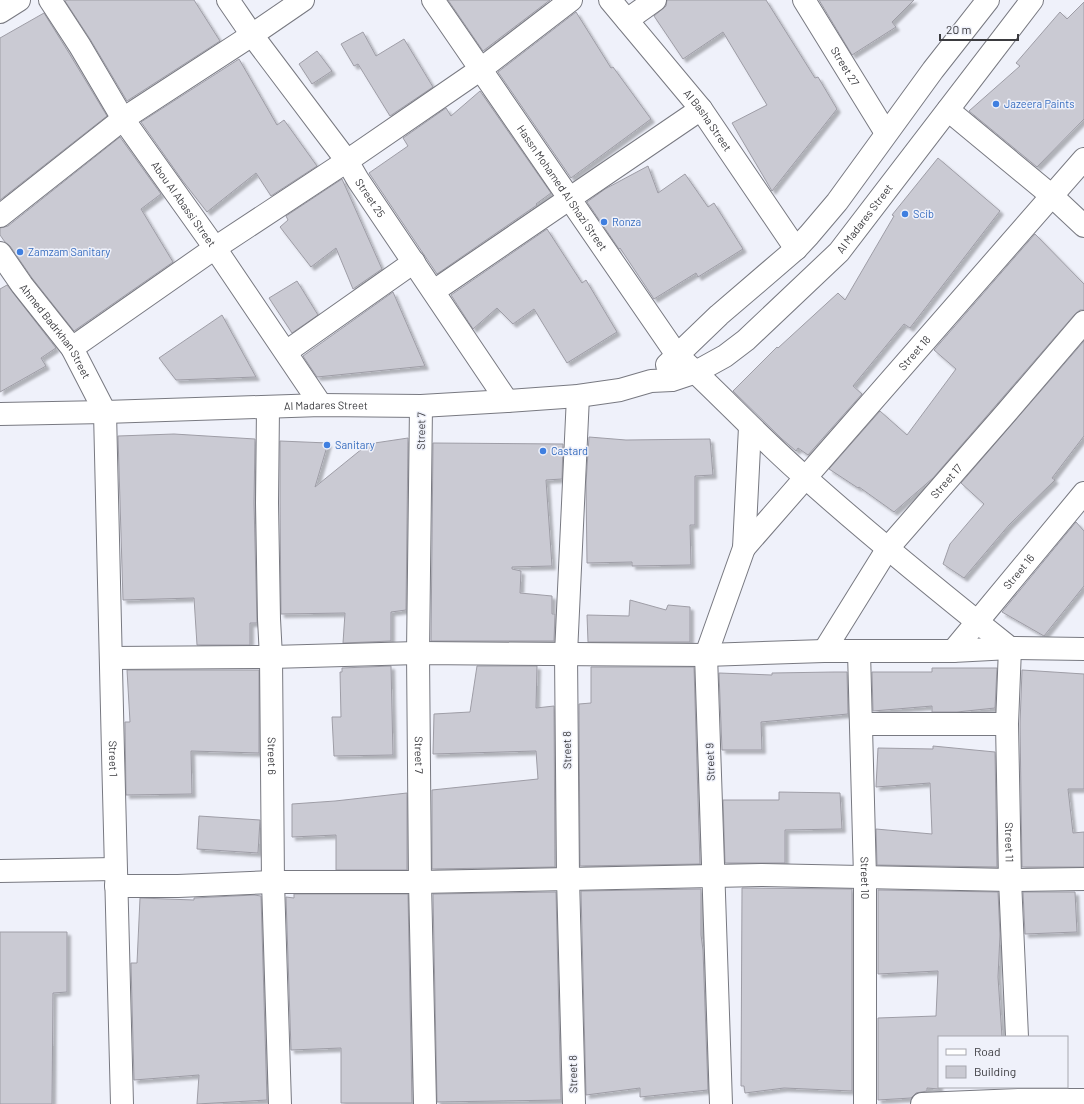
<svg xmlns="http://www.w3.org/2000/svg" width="1084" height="1104" font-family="Barlow,sans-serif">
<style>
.building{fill:#cacad3;stroke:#9e9da6;filter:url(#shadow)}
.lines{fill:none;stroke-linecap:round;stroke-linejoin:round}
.minor-casing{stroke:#787981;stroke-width:24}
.minor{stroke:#fff;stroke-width:22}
.shop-dot{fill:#3f7fe0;stroke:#eff1fa;stroke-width:1.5}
.labels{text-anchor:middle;stroke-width:3;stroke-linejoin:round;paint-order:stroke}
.street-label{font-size:11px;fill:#3b3b3f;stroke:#eff1fa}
.shop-label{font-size:11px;fill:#366cbe;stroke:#eff1fa;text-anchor:start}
</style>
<defs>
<filter id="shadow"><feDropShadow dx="3.5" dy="3.5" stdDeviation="1" flood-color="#0004"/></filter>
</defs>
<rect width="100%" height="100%" fill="#eff1fa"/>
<path class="building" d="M67,0H194L220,41L127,101L90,39L65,1Z
M448,0H550L483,51Z
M667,0H766L815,78L818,77L837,109L772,191L732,123L767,105L723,32L683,59L654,16L666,6Z
M819,0H914L892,22L896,27L852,55Z
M1084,2V119L1037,167L969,111L1020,66L1016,63L1060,12L1067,19Z
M576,12L611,68L613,67L651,119L571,178L498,72Z
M44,13L69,53L107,116L0,200V38Z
M363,32L376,56L404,39L433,87L390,116L358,64L354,66L341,44Z
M317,51L332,71L312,84L299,64Z
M239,59L277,125L284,120L317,166L271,196L256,173L207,212L182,180L141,122Z
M480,91L551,193L536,204L537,205L437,274L369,173L408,146L403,138L446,108L451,116Z
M120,137L161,194L141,209L173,262L74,331L32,278L10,246L5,242L0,235V228L8,226Z
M938,158L1000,211L910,328L904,324L853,386L862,394L808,455L798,448L796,451L782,439L733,391L777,347L778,348L838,293L845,300L894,216L892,215Z
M648,166L658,193L685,174L708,207L714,203L743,249L698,277L696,273L654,299L620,248L619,249L587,202L605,189Z
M342,179L382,269L353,289L336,248L311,267L280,227L288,220L286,216Z
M547,229L582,283L586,280L617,332L567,363L534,309L513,324L497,308L473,329L451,295Z
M1035,234L1084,284V310H1080L1075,314L933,478L894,512L859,487L858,488L829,469L880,411L907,435L956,369L934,350Z
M297,281L318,315L292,333L269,298Z
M7,285L56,348L41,358L46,366L0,392V289Z
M393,292L425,366L317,377L303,356Z
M222,315L256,377L176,380L159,358Z
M1084,341V436L1052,478L1055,480L1009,525L964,578L943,564L950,544L984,504L961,483Z
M174,434L255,439L254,503L257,623H250V645H197L194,598L123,600L118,436Z
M589,437L626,440L710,439L713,475L695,476V525H690L691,565L632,566V562L587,563L586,483Z
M408,438L406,610L391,612V641L343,643L345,613L281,614L280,503V441L328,443L315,487L368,444Z
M433,443L563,444L562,479L546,480L552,566L512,567V569L521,571L520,593L552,596V614H555L554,641H431Z
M1076,522L1084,531V586L1044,636L1002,612Z
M630,600L666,610L668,605L690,607V642H588L587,615L629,616Z
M391,666L393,755L334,756L332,717H341L340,672H342V668Z
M477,666H537L536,708L554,706L555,867L432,869V790L538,779L536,751L433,754L434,714L470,712Z
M591,667H694L700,864L580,866L579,704L591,703Z
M932,668H997L995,708L957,712H932V706L873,711L872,672H932Z
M127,670H259V753L191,751L192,794L126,795L125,722H130Z
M1022,670L1084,674V789H1068L1073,833L1084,832V867H1022L1020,724Z
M834,672H847L848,714L761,722L762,750H722L719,673L772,675V673Z
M933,746L995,752L997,867L877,865L876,829L932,834L930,783L876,787L878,748L933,749Z
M779,792L840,793L842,829L785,830V863H725L723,800H779Z
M407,793V870H336V835L292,837V804L335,801Z
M199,816L260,820L258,853L197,849Z
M742,888L852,889V1091L784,1088L745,1093L744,1086H741Z
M701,889V935L703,950L708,1090L640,1097V1088L586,1095L581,891Z
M878,890L998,892L1000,935L998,977L1002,1037H939V1089L927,1088V1091L916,1093L911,1098L878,1100V1018L936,1016L938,971L878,974Z
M556,892L561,1100L437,1102L433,894Z
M1023,892H1075L1077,932L1025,934Z
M294,894H408L412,1103H341V1048L291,1050L286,897L294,898Z
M254,895L261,896L267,1100L197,1104L199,1075L134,1080L131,963H137L140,898L194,900V898Z
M0,932H67V992L53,993L52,1104H0Z"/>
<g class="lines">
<defs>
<g id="minor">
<path id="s1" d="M50,0L80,46L123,119L215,248L321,405"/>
<path id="s2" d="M228,0L252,35L347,161L358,180L507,401"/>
<path id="s3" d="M433,0L677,355C721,395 761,439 806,478C872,537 941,593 1010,648L1007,724L1010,880L1017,1037"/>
<path id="s4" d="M610,0L701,109L796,249"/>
<path id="s5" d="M804,0L886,133"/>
<path d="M0,12L19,0"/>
<path d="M627,20L655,0"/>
<path d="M948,110L1052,196L1084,226"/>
<path d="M0,216L123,119L252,35L303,0"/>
<path id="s6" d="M0,253L22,285L72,348L105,412C111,643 115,873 122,1104"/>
<path d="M434,291L701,109"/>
<path d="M72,348L215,248L347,161L481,69L571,0"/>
<path d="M286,352L414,262"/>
<path d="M667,365L719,315L796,249L809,235L837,202L933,70L988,0"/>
<path id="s7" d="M421,406L418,653L420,882L425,1104"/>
<path id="s8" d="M268,407L267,503L269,619L271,657L273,882L280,1104"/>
<path id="s9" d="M0,414L105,412L321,405L421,406L507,401L578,396L620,390L651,381L672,380L696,372L725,356L746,340L839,252L1032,0"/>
<path id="s10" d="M744,548L1084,159"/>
<path id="s11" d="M824,651L888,548L1006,413L1084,322"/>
<path id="s12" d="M953,651L1084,493"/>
<path id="s13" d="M859,652L865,877V1104"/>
<path d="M111,658L271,657L418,653L706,655L824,651H953L1010,648L1084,649"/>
<path d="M861,724H1007"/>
<path d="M0,871L115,869"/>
<path d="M116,886H178L273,882H420L761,875L1010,880L1084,879"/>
<path d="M574,1104L568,878L566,654L578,396"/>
<path d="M721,1104L706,655L744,548L750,427"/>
<path d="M922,1104L1019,1100H1084"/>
</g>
</defs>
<use href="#minor" class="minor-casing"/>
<use href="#minor" class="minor"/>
</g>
<g class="shop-dot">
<circle cx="996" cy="104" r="4"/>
<circle cx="905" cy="214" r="4"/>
<circle cx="604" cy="222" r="4"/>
<circle cx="20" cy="252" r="4"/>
<circle cx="327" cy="445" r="4"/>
<circle cx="543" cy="451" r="4"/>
</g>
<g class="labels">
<g class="street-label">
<text dy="4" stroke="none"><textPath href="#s5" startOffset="78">Street 27</textPath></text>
<text dy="4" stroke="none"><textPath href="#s4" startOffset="155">Al Basha Street</textPath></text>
<text dy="4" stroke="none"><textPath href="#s3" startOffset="228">Hassn Mohamed Al Shazi Street</textPath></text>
<text dy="4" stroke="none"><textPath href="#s2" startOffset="244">Street 25</textPath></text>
<text dy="4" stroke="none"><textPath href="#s1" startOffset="244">Abou Al Abassi Street</textPath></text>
<text dy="4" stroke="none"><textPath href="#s9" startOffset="929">Al Madares Street</textPath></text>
<text dy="4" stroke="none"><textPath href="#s6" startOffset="96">Ahmed Badrkhan Street</textPath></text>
<text dy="4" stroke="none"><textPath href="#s10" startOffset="259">Street 18</textPath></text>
<text dy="4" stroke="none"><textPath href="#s9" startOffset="326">Al Madares Street</textPath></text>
<text transform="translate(421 431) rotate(-89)" y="4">Street 7</text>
<text dy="4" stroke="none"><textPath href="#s11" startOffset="210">Street 17</textPath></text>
<text dy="4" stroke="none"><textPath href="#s12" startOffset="103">Street 16</textPath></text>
<text transform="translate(567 750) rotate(-91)" y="4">Street 8</text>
<text dy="4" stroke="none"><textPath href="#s7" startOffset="349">Street 7</textPath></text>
<text dy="4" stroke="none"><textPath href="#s8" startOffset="349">Street 6</textPath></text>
<text dy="4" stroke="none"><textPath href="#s6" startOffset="538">Street 1</textPath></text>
<text transform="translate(710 762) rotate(-92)" y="4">Street 9</text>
<text dy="4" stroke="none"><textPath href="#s3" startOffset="1069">Street 11</textPath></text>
<text dy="4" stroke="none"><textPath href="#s13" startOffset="226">Street 10</textPath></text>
<text transform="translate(573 1074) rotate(-91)" y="4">Street 8</text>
</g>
<g class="shop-label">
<text x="1004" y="108">Jazeera Paints</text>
<text x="913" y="218">Scib</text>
<text x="612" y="226">Ronza</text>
<text x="28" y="256">Zamzam Sanitary</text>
<text x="335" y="449">Sanitary</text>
<text x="551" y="455">Castard</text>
</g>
</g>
<rect x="938" y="1036" width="130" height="52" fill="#eff1fa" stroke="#a7a8af"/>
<rect x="946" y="1049" width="20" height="6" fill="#ffffff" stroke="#a7a8af"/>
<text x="974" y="1056" font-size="12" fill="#3b3b3f">Road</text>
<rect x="946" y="1066" width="20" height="12" fill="#cacad3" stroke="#a7a8af"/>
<text x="974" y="1076" font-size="12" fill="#3b3b3f">Building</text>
<path d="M940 34v6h78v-6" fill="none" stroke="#3b3b3f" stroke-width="2"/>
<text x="946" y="34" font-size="12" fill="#3b3b3f" stroke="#eff1fa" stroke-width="3" paint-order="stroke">20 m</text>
</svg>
